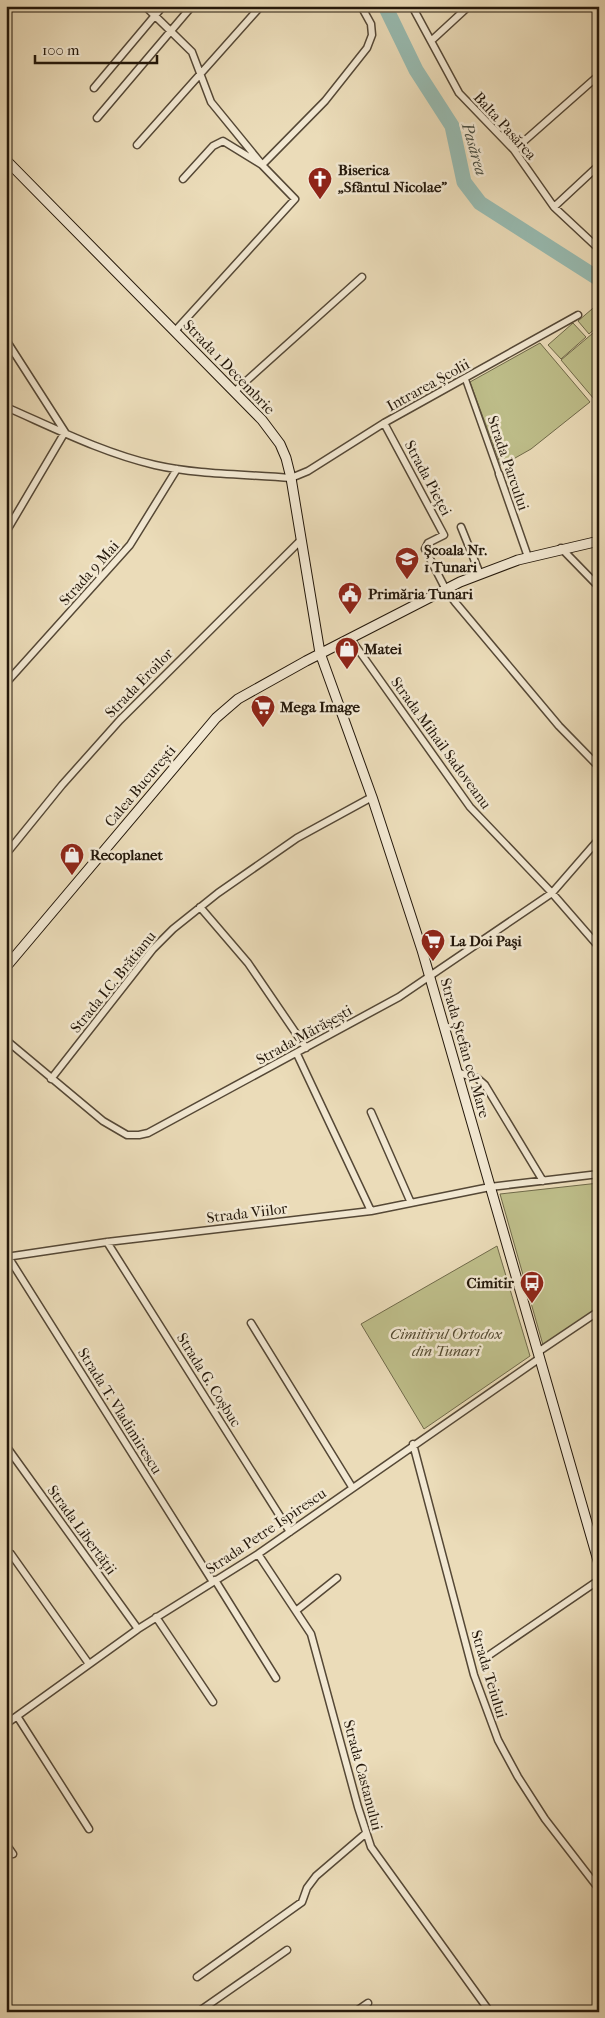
<svg xmlns="http://www.w3.org/2000/svg" width="605" height="2018" font-family="'IM FELL French Canon',serif">
<style>
.green{fill:#bebe8a;stroke:#706a4a}
.lines{fill:none;stroke-linecap:round;stroke-linejoin:round}
.river{stroke:#98bbb1;stroke-width:15}
.pedestrian-casing{stroke:#554836;stroke-width:8}
.minor-casing{stroke:#554836;stroke-width:9}
.secondary-casing{stroke:#23170a;stroke-width:11}
.pedestrian{stroke:#f2e8d2;stroke-width:5}
.minor{stroke:#f2e8d2;stroke-width:6}
.secondary{stroke:#f2e8d2;stroke-width:9}
.labels{text-anchor:middle;stroke-width:5;stroke-linejoin:round;paint-order:stroke}
.street-label{font-size:15px;fill:#23170a;stroke:#f2e8d2}
.poi-label{font-size:15px;font-weight:bold;fill:#23170a;stroke:#f2e8d2;text-anchor:start}
.park-label{font-size:15px;font-style:italic;fill:#524930;stroke:#f2e8d2}
.water-label{font-size:16px;font-style:italic;fill:#4c5044;stroke:#f2e8d2}
</style>
<rect width="100%" height="100%" fill="#ebdcb9"/>
<filter id="stains"><feTurbulence type="fractalNoise" baseFrequency=".004" numOctaves="4"/><feColorMatrix values="0 0 0 0 .2 0 0 0 0 .09 0 0 0 0 .02 0 0 0 .5 -.17"/></filter>
<radialGradient id="worn" r=".72"><stop offset=".6" stop-color="#630" stop-opacity="0"/><stop offset="1" stop-color="#630" stop-opacity=".3"/></radialGradient>
<path class="green" d="M599,303V325L589,334L578,321Z
M573,323L586,337L561,359L548,345Z
M599,328V395L594,399L561,360Z
M540,343L590,402L531,449L501,466L470,382Z
M599,1183V1307L543,1345L500,1194Z
M497,1246L530,1356L424,1429L361,1324Z"/>
<g class="lines">
<path class="river" d="M385,6L416,70L452,126L464,182L480,203L599,279"/>
<defs>
<path id="pedestrian" d="M465,378L499,474"/>
<path id="minor" d="M145,6L192,52L211,102L260,162
M412,6L459,93L514,150L554,207L599,249
M431,41L469,6
M94,88L163,6
M97,118L192,6
M137,145L261,6
M514,150L599,75
M262,165L325,101L367,48L372,35L371,24L361,6
M554,207L597,167
M175,331L295,199L262,165L223,141L213,146L183,179
M6,340L65,432L6,532
M234,392L362,277
M6,407C54,428 103,453 155,465C199,475 246,474 291,478L308,471L384,423L578,315
M384,423L444,535L428,543L425,549L446,590L455,602L559,726L599,767
M499,474L528,557
M461,527L480,574
M561,548L599,587
M350,638L470,807L552,893L599,947
M6,683L130,545L177,469
M6,854L62,785L120,720L301,540
M200,907L248,963L306,1048
M6,1040L103,1121L127,1135H139L148,1133L399,997L552,893L599,839
M297,1054L371,1211
M459,1073L477,1078L485,1085L543,1181
M51,1079L153,949L173,929L218,893L297,838L372,797
M371,1112L411,1203
M107,1242L290,1532
M7,1255L213,1582
M6,1257L107,1242L371,1211L490,1187L599,1174
M251,1323L352,1487
M538,1352L599,1311
M413,1444L474,1675L498,1740L518,1777L545,1819L599,1889
M6,1446L138,1629
M11,1554L89,1664
M258,1554L311,1634L358,1807L371,1847L490,2012
M215,1580L276,1678
M297,1610L337,1578
M156,1617L213,1702
M482,1660L599,1580
M17,1716L89,1829
M6,1724L138,1629L258,1554L540,1358
M6,1844L13,1854
M197,1977L302,1902L307,1888L316,1876L365,1834
M198,2012L287,1950
M355,2012L368,2003"/>
<path id="secondary" d="M6,160L262,420L280,444L286,458L291,478L320,653L372,797L422,950L599,1564
M6,967L216,718L238,699L306,661L460,582L518,560L599,541"/>
</defs>
<use href="#pedestrian" class="pedestrian-casing"/>
<use href="#minor" class="minor-casing"/>
<use href="#secondary" class="secondary-casing"/>
<use href="#pedestrian" class="pedestrian"/>
<use href="#minor" class="minor"/>
<use href="#secondary" class="secondary"/>
</g>
<defs>
<symbol id="church-pin" viewBox="-11 -11 22 30"><path d="M0 17L-7.5 6A9.5 9.5 0 1 1 7.5 6Z" fill="#8f2418" stroke="#f2e8d2"/><path d="M-1.2-6h2.4v3.5h3.3v2.4h-3.3V6h-2.4V-.1h-3.3v-2.4h3.3Z" fill="#fff"/></symbol>
<symbol id="school-pin" viewBox="-11 -11 22 30"><path d="M0 17L-7.5 6A9.5 9.5 0 1 1 7.5 6Z" fill="#8f2418" stroke="#f2e8d2"/><path d="M0-5L7-2L0 1L-7-2ZM-4 1L0 2.5L4 1V4Q0 6-4 4Z" fill="#fff"/></symbol>
<symbol id="civic-pin" viewBox="-11 -11 22 30"><path d="M0 17L-7.5 6A9.5 9.5 0 1 1 7.5 6Z" fill="#8f2418" stroke="#f2e8d2"/><path d="M-.6-6.5H3V-4.5H.6V-3L4-1V1h2V6H-6V1h2V-1L-.6-3ZM-1.2 2.5V6h2.4V2.5Z" fill="#fff"/></symbol>
<symbol id="shop-pin" viewBox="-11 -11 22 30"><path d="M0 17L-7.5 6A9.5 9.5 0 1 1 7.5 6Z" fill="#8f2418" stroke="#f2e8d2"/><path d="M-5-2.5h2.3a2.7 3.5 0 0 1 5.4 0H5L5.5 6h-11ZM-1.5-2.5h3a1.5 2.3 0 0 0-3 0Z" fill="#fff"/></symbol>
<symbol id="supermarket-pin" viewBox="-11 -11 22 30"><path d="M0 17L-7.5 6A9.5 9.5 0 1 1 7.5 6Z" fill="#8f2418" stroke="#f2e8d2"/><path d="M-6-5.5h2.5l.6 2H6L4.5 2H-2.5L-4.4-4H-6ZM-1.5 3.2a1.3 1.3 0 1 0 .1 0ZM3 3.2a1.3 1.3 0 1 0 .1 0Z" fill="#fff"/></symbol>
<symbol id="bus-pin" viewBox="-11 -11 22 30"><path d="M0 17L-7.5 6A9.5 9.5 0 1 1 7.5 6Z" fill="#8f2418" stroke="#f2e8d2"/><path d="M-5-6H5V4H4V6H2V4H-2V6H-4V4H-5ZM-3.5-4V0h7V-4ZM-3.5 1.2v1.5H-2V1.2ZM2 1.2v1.5H3.5V1.2Z" fill="#fff"/></symbol>
</defs>
<g fill-rule="evenodd">
<use href="#church-pin" x="306" y="165" width="28" height="38"/>
<use href="#school-pin" x="393" y="545" width="28" height="38"/>
<use href="#civic-pin" x="336" y="580" width="28" height="38"/>
<use href="#shop-pin" x="333" y="635" width="28" height="38"/>
<use href="#supermarket-pin" x="249" y="693" width="28" height="38"/>
<use href="#shop-pin" x="58" y="841" width="28" height="38"/>
<use href="#supermarket-pin" x="419" y="927" width="28" height="38"/>
<use href="#bus-pin" x="518" y="1269" width="28" height="38"/>
</g>
<g class="labels">
<g class="street-label">
<text transform="translate(505 126) rotate(48)" y="5">Balta Pasărea</text>
<text transform="translate(229 367) rotate(46)" y="5">Strada 1 Decembrie</text>
<text transform="translate(428 385) rotate(-29)" y="5">Intrarea Școlii</text>
<text transform="translate(508 463) rotate(71)" y="5">Strada Parcului</text>
<text transform="translate(428 478) rotate(62)" y="5">Strada Pieței</text>
<text transform="translate(89 573) rotate(-48)" y="5">Strada 9 Mai</text>
<text transform="translate(139 683) rotate(-46)" y="5">Strada Eroilor</text>
<text transform="translate(441 743) rotate(54)" y="5">Strada Mihail Sadoveanu</text>
<text transform="translate(140 786) rotate(-50)" y="5">Calea București</text>
<text transform="translate(113 982) rotate(-51)" y="5">Strada I.C. Brătianu</text>
<text transform="translate(304 1035) rotate(-29)" y="5">Strada Mărășești</text>
<text transform="translate(465 1048) rotate(74)" y="5">Strada Ștefan cel Mare</text>
<text transform="translate(247 1213) rotate(-7)" y="5">Strada Viilor</text>
<text transform="translate(209 1380) rotate(58)" y="5">Strada G. Coșbuc</text>
<text transform="translate(120 1411) rotate(58)" y="5">Strada T. Vladimirescu</text>
<text transform="translate(82 1530) rotate(54)" y="5">Strada Libertății</text>
<text transform="translate(266 1531) rotate(-34)" y="5">Strada Petre Ispirescu</text>
<text transform="translate(489 1674) rotate(73)" y="5">Strada Teiului</text>
<text transform="translate(363 1775) rotate(75)" y="5">Strada Castanului</text>
</g>
<g class="poi-label">
<text x="338" y="175">Biserica<tspan x="338" dy="17">„Sfântul Nicolae"</tspan></text>
<text x="424" y="555">Școala Nr.<tspan x="424" dy="17">1 Tunari</tspan></text>
<text x="368" y="599">Primăria Tunari</text>
<text x="364" y="654">Matei</text>
<text x="280" y="712">Mega Image</text>
<text x="90" y="860">Recoplanet</text>
<text x="450" y="946">La Doi Paşi</text>
<text x="514" y="1288" text-anchor="end">Cimitir</text>
</g>
<g class="park-label">
<text x="446" y="1339">Cimitirul Ortodox<tspan x="446" dy="17">din Tunari</tspan></text>
</g>
<g class="water-label">
<text transform="translate(475 149) rotate(74)" y="6">Pasărea</text>
</g>
</g>
<rect width="605" height="2018" fill="none" stroke="#ebdcb9" stroke-width="25"/>
<rect x="8" y="8" width="590" height="2003" fill="none" stroke="#23170a" stroke-width="2.5"/>
<rect x="12" y="12" width="580" height="1993" fill="none" stroke="#23170a"/>
<path d="M35 55v8h122v-8" fill="none" stroke="#23170a" stroke-width="2.5"/>
<text x="42" y="55" font-size="15" fill="#23170a" stroke="#f2e8d2" stroke-width="4" paint-order="stroke">100 m</text>
<rect width="100%" height="100%" filter="url(#stains)"/>
<rect width="100%" height="100%" fill="url(#worn)"/>
</svg>
